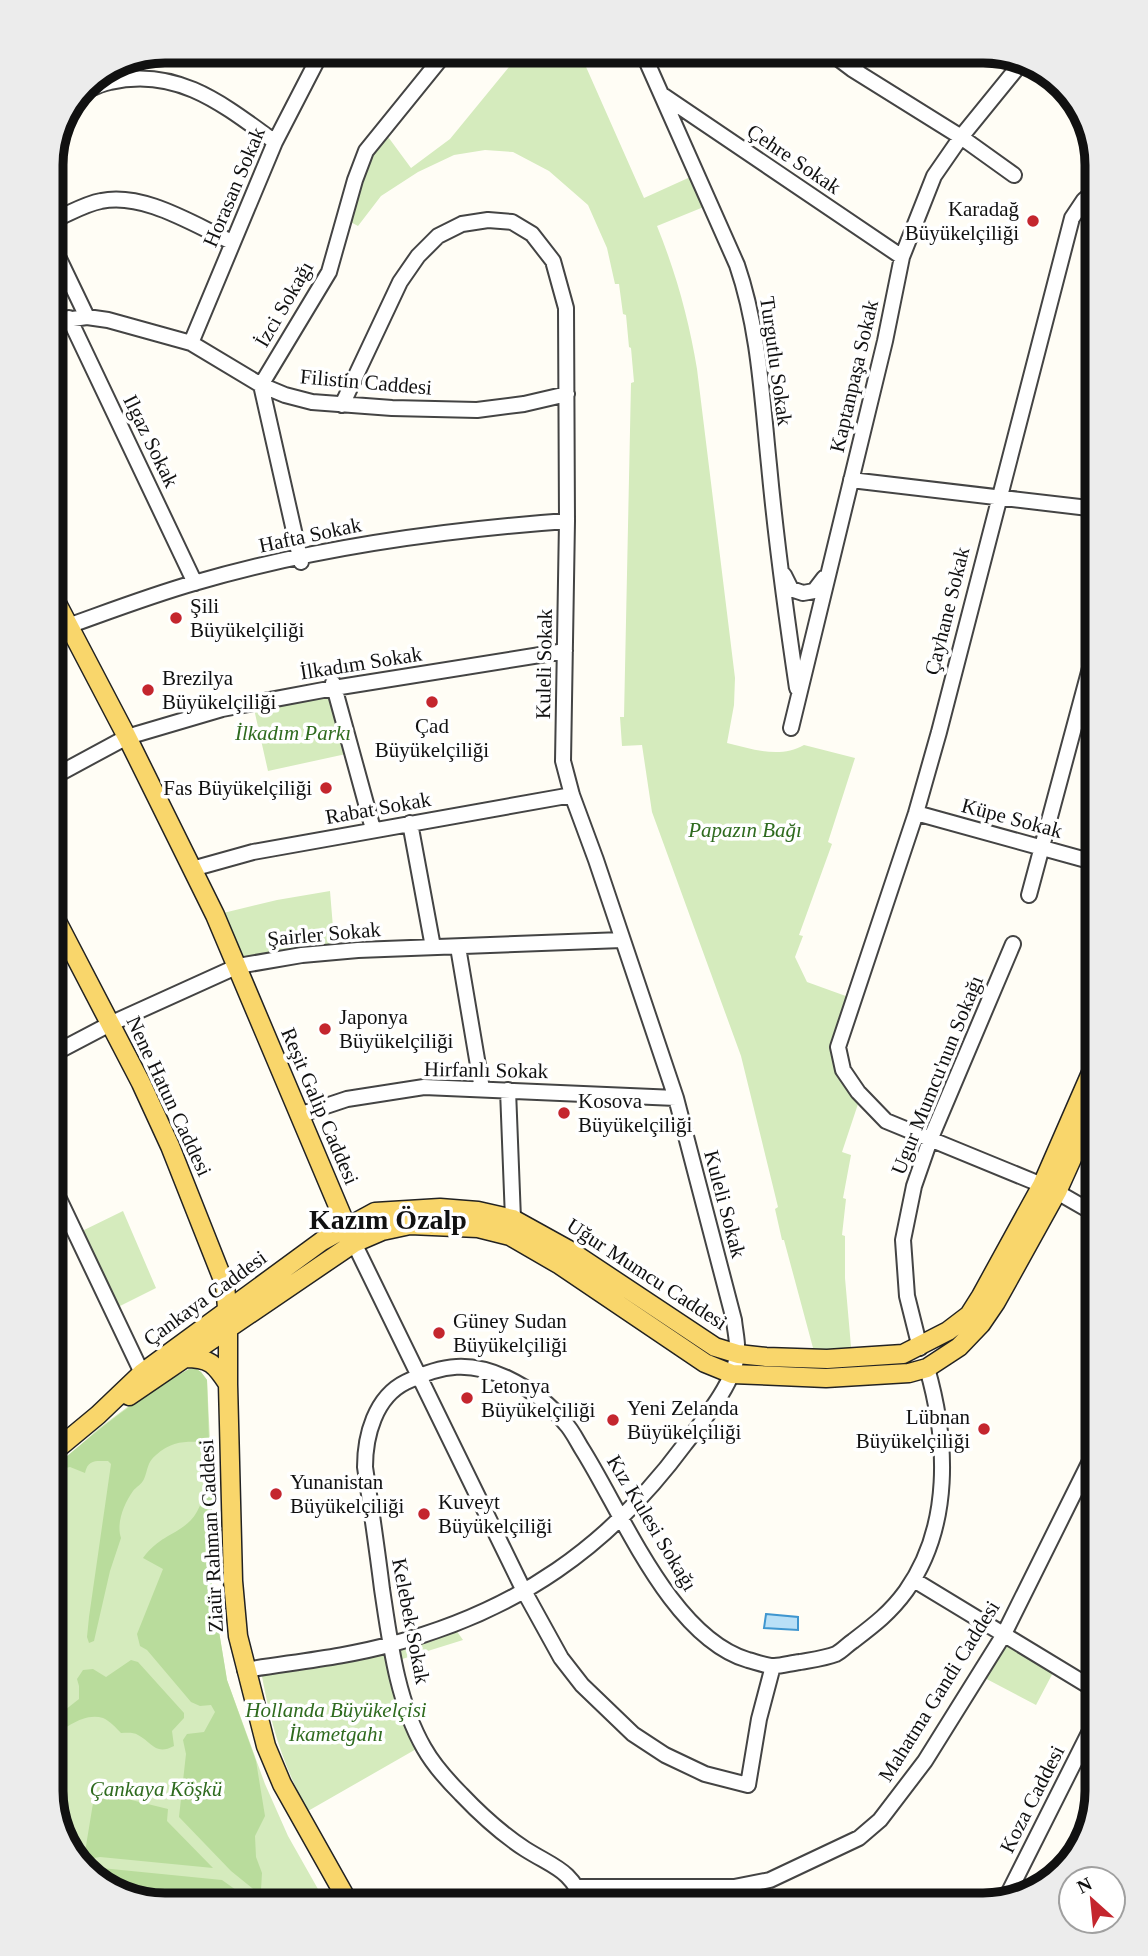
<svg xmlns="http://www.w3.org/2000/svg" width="1148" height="1956" font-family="'Times New Roman',serif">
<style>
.green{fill:#d5ebbd}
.forest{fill:#b9dc9c}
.water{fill:#b9e0f7;stroke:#3f96cf;stroke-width:2}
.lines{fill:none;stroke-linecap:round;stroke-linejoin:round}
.minor-casing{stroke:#444;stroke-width:18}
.major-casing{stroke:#222;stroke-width:21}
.minor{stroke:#fff;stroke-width:14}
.major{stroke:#f9d66b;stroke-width:18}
.poi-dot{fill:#c4262e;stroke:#fff;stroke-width:2.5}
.labels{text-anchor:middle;stroke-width:7;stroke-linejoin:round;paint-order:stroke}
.street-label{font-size:21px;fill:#111;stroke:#fff}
.poi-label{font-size:21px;fill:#111;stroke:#fff;text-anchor:start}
.park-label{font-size:21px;font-style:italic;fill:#2f6b1f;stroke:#fff}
.district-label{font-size:28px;font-weight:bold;fill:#111;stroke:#fff}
.rim{fill:none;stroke:#111;stroke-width:9}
</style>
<rect width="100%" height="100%" fill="#fffdf5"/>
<path class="green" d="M522,51H579L644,198L697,174L711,204L657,226C676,273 689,320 697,369L735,678L734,705L727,743C752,749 780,759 804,745L855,758L828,842L832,844L799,935L803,936L795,957L807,982L854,999L838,1047L861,1095L842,1152L851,1155L843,1198L846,1199L842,1235L845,1236V1278L852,1358L816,1359L784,1240H782L775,1209L778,1207L741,1056L652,812L642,745L622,746L620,717H624L631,383L634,382L631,348L629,347L626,315L623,314L619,284H615L607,248L588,205L549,171L513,152L485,150L454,155L418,172L381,196L358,226L345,219L355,180L383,130L411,168L450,139Z
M332,693L346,754L268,771L254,709Z
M330,891L335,952L238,966L215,915L277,900Z
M123,1211L156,1288L114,1309L78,1233Z
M195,1368L201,1372L207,1380L212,1481V1589L227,1680L265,1784L288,1836L327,1905H158L102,1886L62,1841L51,1791V1472L98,1429L138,1399L189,1369Z
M456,1630L463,1640L399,1660L396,1648Z
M1003,1636L1056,1667L1036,1705L979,1675Z
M382,1651L418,1748L308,1811C283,1766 270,1722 261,1671Z"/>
<path class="forest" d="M195,1368L201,1372L207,1380L209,1442C188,1442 174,1439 156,1455C147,1462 148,1470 144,1479C142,1484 136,1487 133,1491C124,1504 116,1523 121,1538L110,1571L94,1641L89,1643L87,1637L89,1617L111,1464L108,1461C96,1461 88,1459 85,1473L70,1467L61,1469L57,1465C99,1428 140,1396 189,1369Z
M212,1481V1589L227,1680L256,1761L265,1816L255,1836L256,1857L262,1873L261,1890L257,1892L231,1871L179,1817L186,1754L183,1740L187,1734L204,1732L215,1712L211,1705L200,1706L191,1702L147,1650L140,1646L137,1634L163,1569L143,1558C160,1535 174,1537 191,1520C200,1511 204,1493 212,1481Z
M131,1660L138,1662L184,1713V1718L172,1731L174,1746C155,1756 152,1742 138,1735C133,1732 127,1733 121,1733C116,1728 110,1721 103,1718C85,1712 63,1728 51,1740V1721L79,1699V1686L77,1679L83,1670L93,1669L106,1677Z
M95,1791L168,1809L167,1821L213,1868L100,1857L82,1860L85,1852Z
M101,1868L222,1880L257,1905H158L102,1886L89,1871Z"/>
<path class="water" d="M766,1614L798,1617V1630L764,1628Z"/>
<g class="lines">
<defs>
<path id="minor" d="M642,51L737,265C759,329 762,398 769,465C776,540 786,614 797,688
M828,51L852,69L961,137L1014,175
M852,69L870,51
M80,94C89,90 99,84 110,82C177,66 224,105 275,142
M664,96L902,257
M51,221C67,215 84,204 101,201C144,192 194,225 232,242
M51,242L87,317
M69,318L195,583
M51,322L87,317L108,320L191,343L261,385L285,395L312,402L392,408L477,410L524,404L567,394
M191,343L275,142L322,51
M851,480L1097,509
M301,562L261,385L329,272L355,180L366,151L447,51
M784,575L791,589L803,593L814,591L824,578
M68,626C110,611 152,595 194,583C316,547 442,530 567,521
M333,683L373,829
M791,728L885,341L902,257L934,176L961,137L1022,62
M51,778L127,737L222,709L334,688L565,651
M916,813L1097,863
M410,823L433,947
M192,869L253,852L572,795
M1029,895L1097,642
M458,947L482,1089
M51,1055L110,1024L238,966L302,955L358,950L622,940
M508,1090L513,1219
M299,1115L347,1099L424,1087L676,1098
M51,1182L142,1373
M1042,1185L886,1121L858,1092L843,1070L838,1047L916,813L939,732L1072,218L1084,200L1097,189
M1057,1192L1097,1215
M354,1243L524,1591L561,1658L582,1685L633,1734L665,1755L705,1774L748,1785L759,1719L773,1666
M920,1348L907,1296L903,1240L914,1186L930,1140L1013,944
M914,1580L1097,1691
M245,1670C293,1662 346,1657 392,1644C517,1611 609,1547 685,1444C702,1422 737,1380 737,1352C738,1342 735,1331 734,1320L676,1098L596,860L572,795L563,761L567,521L566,308L553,261L532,234L512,222L488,220L462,224L438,236L418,256L400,282L342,405
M578,1887H734L770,1880L859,1838L880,1820L925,1761L1003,1636L1097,1447
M1005,1900L1097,1717
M585,1905C571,1869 555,1868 525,1849C502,1834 480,1814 461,1794C447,1780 433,1764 424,1748C397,1701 390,1642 382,1589C377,1548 371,1508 365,1467C365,1436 375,1397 406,1382C443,1364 470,1361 507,1378C528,1388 550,1404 565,1423C572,1430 577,1441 582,1449C623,1514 671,1637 748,1660C756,1662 766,1666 774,1666C782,1666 791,1663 800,1662C811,1660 826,1658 836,1654C842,1651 847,1645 853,1641C874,1625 890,1613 906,1591C952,1526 948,1441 927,1368"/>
<path id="major" d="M51,592L127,737L215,915L351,1237
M51,910L141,1083L170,1146L225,1285L228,1319V1384L233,1581L238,1636L266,1746L282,1784L350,1905
M185,1358C210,1358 215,1364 228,1384
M129,1396L354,1243L382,1231L410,1225L478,1228L510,1236L560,1265L705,1363L732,1374L826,1378L909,1373L927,1368L959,1347L981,1324L996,1302L1057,1192L1097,1103
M51,1454L98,1415L142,1373L322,1241L375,1212L440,1208L478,1211L513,1219L569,1250L715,1347L738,1354L766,1357L827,1359L903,1354L948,1331L969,1315L981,1296L1042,1185L1097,1059"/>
</defs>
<use href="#minor" class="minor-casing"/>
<use href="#major" class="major-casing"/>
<use href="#minor" class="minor"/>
<use href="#major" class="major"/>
</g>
<g class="poi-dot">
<circle cx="1033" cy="221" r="7"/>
<circle cx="176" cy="618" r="7"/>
<circle cx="148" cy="690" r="7"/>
<circle cx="432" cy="702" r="7"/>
<circle cx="326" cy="788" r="7"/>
<circle cx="325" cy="1029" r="7"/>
<circle cx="564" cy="1113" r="7"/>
<circle cx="439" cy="1333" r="7"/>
<circle cx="467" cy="1398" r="7"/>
<circle cx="613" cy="1420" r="7"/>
<circle cx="984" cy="1429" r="7"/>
<circle cx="276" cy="1494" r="7"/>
<circle cx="424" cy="1514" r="7"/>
</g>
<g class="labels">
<g class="street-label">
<text transform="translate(794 159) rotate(34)" y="7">Çehre Sokak</text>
<text transform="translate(234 187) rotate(-67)" y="7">Horasan Sokak</text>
<text transform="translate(284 304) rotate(-60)" y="7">İzci Sokağı</text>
<text transform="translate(776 361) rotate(82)" y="7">Turgutlu Sokak</text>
<text transform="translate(854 376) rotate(-77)" y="7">Kaptanpaşa Sokak</text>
<text transform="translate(366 382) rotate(5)" y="7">Filistin Caddesi</text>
<text transform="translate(151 441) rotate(64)" y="7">Ilgaz Sokak</text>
<text transform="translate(310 535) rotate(-12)" y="7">Hafta Sokak</text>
<text transform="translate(947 611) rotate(-76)" y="7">Çayhane Sokak</text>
<text transform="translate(361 663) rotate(-9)" y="7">İlkadım Sokak</text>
<text transform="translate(544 664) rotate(-89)" y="7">Kuleli Sokak</text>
<text transform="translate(378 808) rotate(-10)" y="7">Rabat Sokak</text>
<text transform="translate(1012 818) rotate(15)" y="7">Küpe Sokak</text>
<text transform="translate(324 934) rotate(-5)" y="7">Şairler Sokak</text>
<text transform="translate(486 1070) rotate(1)" y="7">Hirfanlı Sokak</text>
<text transform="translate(937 1075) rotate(-68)" y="7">Ugur Mumcu'nun Sokağı</text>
<text transform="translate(169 1096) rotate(65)" y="7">Nene Hatun Caddesi</text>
<text transform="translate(320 1106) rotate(67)" y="7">Reşit Galip Caddesi</text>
<text transform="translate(725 1204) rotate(75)" y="7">Kuleli Sokak</text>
<text transform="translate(647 1274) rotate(33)" y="7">Uğur Mumcu Caddesi</text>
<text transform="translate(205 1298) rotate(-36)" y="7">Çankaya Caddesi</text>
<text transform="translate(652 1523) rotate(59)" y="7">Kız Kulesi Sokağı</text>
<text transform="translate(211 1536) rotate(-93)" y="7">Ziaür Rahman Caddesi</text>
<text transform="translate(411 1621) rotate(79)" y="7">Kelebek Sokak</text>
<text transform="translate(939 1691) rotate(-58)" y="7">Mahatma Gandi Caddesi</text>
<text transform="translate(1032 1799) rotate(-63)" y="7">Koza Caddesi</text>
</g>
<g class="poi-label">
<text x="1019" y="216" text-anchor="end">Karadağ<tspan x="1019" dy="24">Büyükelçiliği</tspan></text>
<text x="190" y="613">Şili<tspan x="190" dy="24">Büyükelçiliği</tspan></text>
<text x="162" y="685">Brezilya<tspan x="162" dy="24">Büyükelçiliği</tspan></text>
<text x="432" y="733" text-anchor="middle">Çad<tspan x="432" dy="24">Büyükelçiliği</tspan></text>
<text x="312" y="795" text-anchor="end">Fas Büyükelçiliği</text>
<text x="339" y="1024">Japonya<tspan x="339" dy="24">Büyükelçiliği</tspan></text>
<text x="578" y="1108">Kosova<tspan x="578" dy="24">Büyükelçiliği</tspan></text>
<text x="453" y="1328">Güney Sudan<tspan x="453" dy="24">Büyükelçiliği</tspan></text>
<text x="481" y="1393">Letonya<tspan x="481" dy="24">Büyükelçiliği</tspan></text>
<text x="627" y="1415">Yeni Zelanda<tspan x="627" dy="24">Büyükelçiliği</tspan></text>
<text x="970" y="1424" text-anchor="end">Lübnan<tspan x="970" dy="24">Büyükelçiliği</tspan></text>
<text x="290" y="1489">Yunanistan<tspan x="290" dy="24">Büyükelçiliği</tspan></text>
<text x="438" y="1509">Kuveyt<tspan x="438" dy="24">Büyükelçiliği</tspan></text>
</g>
<g class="park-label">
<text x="293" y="740">İlkadım Parkı</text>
<text x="745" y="837">Papazın Bağı</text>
<text x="336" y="1717">Hollanda Büyükelçisi<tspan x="336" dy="24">İkametgahı</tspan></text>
<text x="156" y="1796">Çankaya Köşkü</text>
</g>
<g class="district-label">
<text x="388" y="1229">Kazım Özalp</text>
</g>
</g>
<path d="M0 0H1148V1956H0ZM165 63H983A102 102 0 0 1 1085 165V1791A102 102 0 0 1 983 1893H165A102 102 0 0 1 63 1791V165A102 102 0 0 1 165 63Z" fill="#ececec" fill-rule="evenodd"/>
<path class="rim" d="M165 63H983A102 102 0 0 1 1085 165V1791A102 102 0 0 1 983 1893H165A102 102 0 0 1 63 1791V165A102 102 0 0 1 165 63Z"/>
<g transform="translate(1092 1900) rotate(333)"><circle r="33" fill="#ffffff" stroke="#a0a0a0" stroke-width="2"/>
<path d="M0-5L12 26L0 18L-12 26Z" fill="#c4262e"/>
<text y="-10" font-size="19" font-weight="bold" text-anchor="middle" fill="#111111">N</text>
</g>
</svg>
